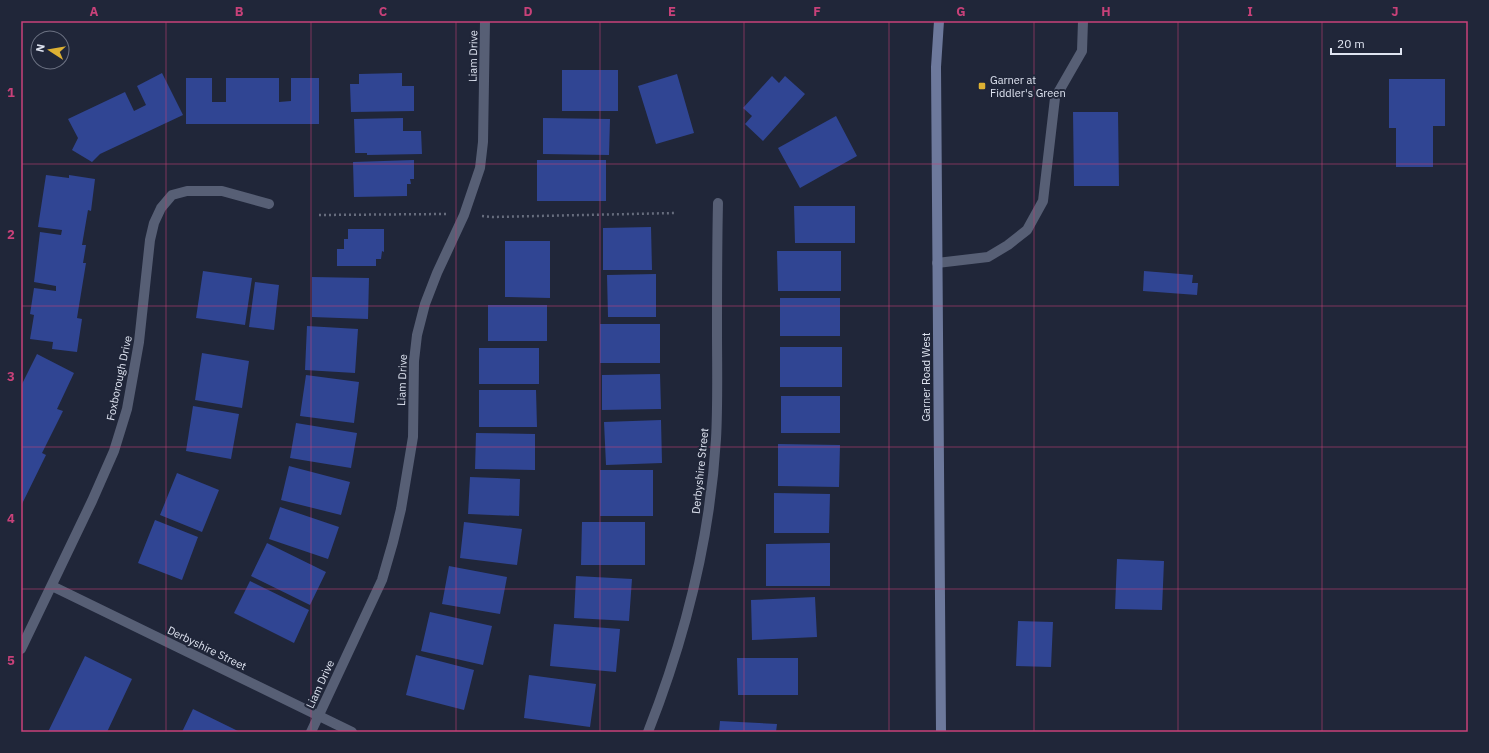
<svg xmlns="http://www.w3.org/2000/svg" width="1489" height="753" font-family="'IBM Plex Sans',sans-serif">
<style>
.building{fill:#304593}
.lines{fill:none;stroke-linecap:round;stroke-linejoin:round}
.path{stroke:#666c7d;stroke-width:2.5;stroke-dasharray:2 3;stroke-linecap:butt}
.lane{stroke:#575f75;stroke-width:10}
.street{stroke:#575f75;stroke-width:10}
.secondary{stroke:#6d799c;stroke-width:10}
.grid{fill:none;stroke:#c84179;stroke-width:1;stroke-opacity:0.55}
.poi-dot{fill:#ddb133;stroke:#202639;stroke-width:1.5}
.labels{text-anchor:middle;stroke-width:4;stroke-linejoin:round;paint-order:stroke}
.street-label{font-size:11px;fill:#dfe4f1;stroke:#202639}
.poi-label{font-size:11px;fill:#dfe4f1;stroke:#202639;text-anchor:start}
.neatline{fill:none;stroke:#c84179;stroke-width:1.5}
.grid-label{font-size:13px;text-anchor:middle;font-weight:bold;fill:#c84179}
</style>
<rect width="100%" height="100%" fill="#202639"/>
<path class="building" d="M562,70H618V111H562Z
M162,73L183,115L100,154L92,162L72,150L78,138L68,119L125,92L134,111L146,105L137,86Z
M402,73V86H414V111L351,112L350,84H359V74Z
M677,74L694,133L656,144L638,86Z
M772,76L779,83L785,76L805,94L763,141L745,124L752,116L743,108Z
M186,78H212V102H226V78H279V102L291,101V78H319V124H186Z
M1389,79H1445V126H1433V167H1396V128H1389Z
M1073,112H1118L1119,186H1074Z
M836,116L857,156L800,188L778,148Z
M403,118V131H421L422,154L367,155V153H355L354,119Z
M543,118L610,119L609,155L543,154Z
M414,160V179H410L411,184H407V196L354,197L353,162Z
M537,160H606V201H537Z
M46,175L69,178V175L95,179L91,211L88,210L82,245H86L83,263H86L77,318L82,319L77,352L52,349L53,342L30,339L34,315L30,314L34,288L56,291V286L34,282L40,232L61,235L62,230L38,227Z
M794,206H855V243H795Z
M651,227L652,270H603V228Z
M348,229H384V252L382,251L381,259H376V266H337V249H344V239H348Z
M505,241H550V298L505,297Z
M777,251H841V291H778Z
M203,271L252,278L245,325L196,318Z
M1144,271L1193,275L1192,283H1198L1197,295L1143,291Z
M656,274V317H608L607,275Z
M312,277L369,278L368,319L312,317Z
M255,282L279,285L274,330L249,327Z
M780,298H840V336H780Z
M488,305H547V341H488Z
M600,324H660V363H600Z
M307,326L358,329L355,373L305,370Z
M780,347H842V387H780Z
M479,348H539V384H479Z
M202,353L249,361L242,408L195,400Z
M37,354L74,373L57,409L63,411L42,453L46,455L21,506V386Z
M660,374L661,409L602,410V375Z
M306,375L359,382L354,423L300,416Z
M479,390H536L537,427H479Z
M781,396H840V433H781Z
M193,406L239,414L231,459L186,451Z
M661,420L662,463L606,465L604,422Z
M296,423L357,433L351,468L290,458Z
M476,433L535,434V470L475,469Z
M778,444L840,445L839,487L778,486Z
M289,466L350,482L341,515L281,500Z
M600,470H653V516H600Z
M177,473L219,490L202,532L160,515Z
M470,477L520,479L519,516L468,514Z
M774,493L830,494L829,533H774Z
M280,507L339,527L328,559L269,539Z
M155,520L198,537L182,580L138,563Z
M464,522L522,529L517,565L460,558Z
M582,522H645V565H581Z
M267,543L326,572L310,605L251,576Z
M830,543V586H766V544Z
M1117,559L1164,561L1162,610L1115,609Z
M449,566L507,577L500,614L442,604Z
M576,576L632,579L629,621L574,618Z
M250,581L309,610L294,643L234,613Z
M815,597L817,637L752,640L751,600Z
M430,612L492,626L483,665L421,651Z
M1018,621L1053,622L1051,667L1016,666Z
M554,624L620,629L616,672L550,666Z
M416,655L474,670L464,710L406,695Z
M85,656L132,679L107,732H48Z
M737,658H798V695H738Z
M529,675L596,684L590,727L524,718Z
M193,709L240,732H182Z
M720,721L777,724L776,732H719Z"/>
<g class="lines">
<path class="path" d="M319,215L446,214
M482,216L492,217L676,213"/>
<path class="lane" d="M937,263L988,257L1008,245L1027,230L1043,201L1055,98L1082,51L1083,21"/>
<path class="street" d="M52,586L352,732
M21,649L92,501L114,451L127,409L139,342L150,240L154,223L161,208L172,195L187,191H222L269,204
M311,732L382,580L393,542L401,509L413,437L414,361L417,335L425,304L437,273L464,215L480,168L483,142L485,21
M648,732C685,638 710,540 716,439C718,403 717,366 717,330C717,288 717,245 718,203"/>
<path class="secondary" d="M939,21L936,67L941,732"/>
</g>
<path class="grid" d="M166,21V732M311,21V732M456,21V732M600,21V732M744,21V732M889,21V732M1034,21V732M1178,21V732M1322,21V732M21,164H1468M21,306H1468M21,447H1468M21,589H1468"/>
<rect class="poi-dot" x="978" y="82" width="8" height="8" rx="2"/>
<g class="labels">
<g class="street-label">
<text transform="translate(473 56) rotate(-89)" y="4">Liam Drive</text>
<text transform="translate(926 377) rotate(-90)" y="4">Garner Road West</text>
<text transform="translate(119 378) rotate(-78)" y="4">Foxborough Drive</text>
<text transform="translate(402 380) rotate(-88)" y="4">Liam Drive</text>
<text transform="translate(700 471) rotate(-84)" y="4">Derbyshire Street</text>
<text transform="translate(207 648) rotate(26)" y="4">Derbyshire Street</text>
<text transform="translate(320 684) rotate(-65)" y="4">Liam Drive</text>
</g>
<g class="poi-label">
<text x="990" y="84">Garner at<tspan x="990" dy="13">Fiddler's Green</tspan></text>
</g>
</g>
<rect width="1489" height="753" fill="none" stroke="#202639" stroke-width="44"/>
<g transform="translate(50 50) rotate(282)"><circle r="19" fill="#202639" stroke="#6c7283"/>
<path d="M0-3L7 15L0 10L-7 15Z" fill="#ddb133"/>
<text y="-6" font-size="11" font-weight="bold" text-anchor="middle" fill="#dfe4f1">N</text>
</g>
<path d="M1331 48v6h70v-6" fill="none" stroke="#dfe4f1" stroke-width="2"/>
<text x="1337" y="48" font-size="12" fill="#dfe4f1" stroke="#202639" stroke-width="3" paint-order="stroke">20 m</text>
<rect x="22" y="22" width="1445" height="709" class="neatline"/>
<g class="grid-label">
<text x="94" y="16">A</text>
<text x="239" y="16">B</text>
<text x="383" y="16">C</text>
<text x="528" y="16">D</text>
<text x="672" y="16">E</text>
<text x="817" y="16">F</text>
<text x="961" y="16">G</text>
<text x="1106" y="16">H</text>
<text x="1250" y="16">I</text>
<text x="1395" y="16">J</text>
<text x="11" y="97">1</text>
<text x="11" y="239">2</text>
<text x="11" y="381">3</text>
<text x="11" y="523">4</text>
<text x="11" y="665">5</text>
</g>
</svg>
